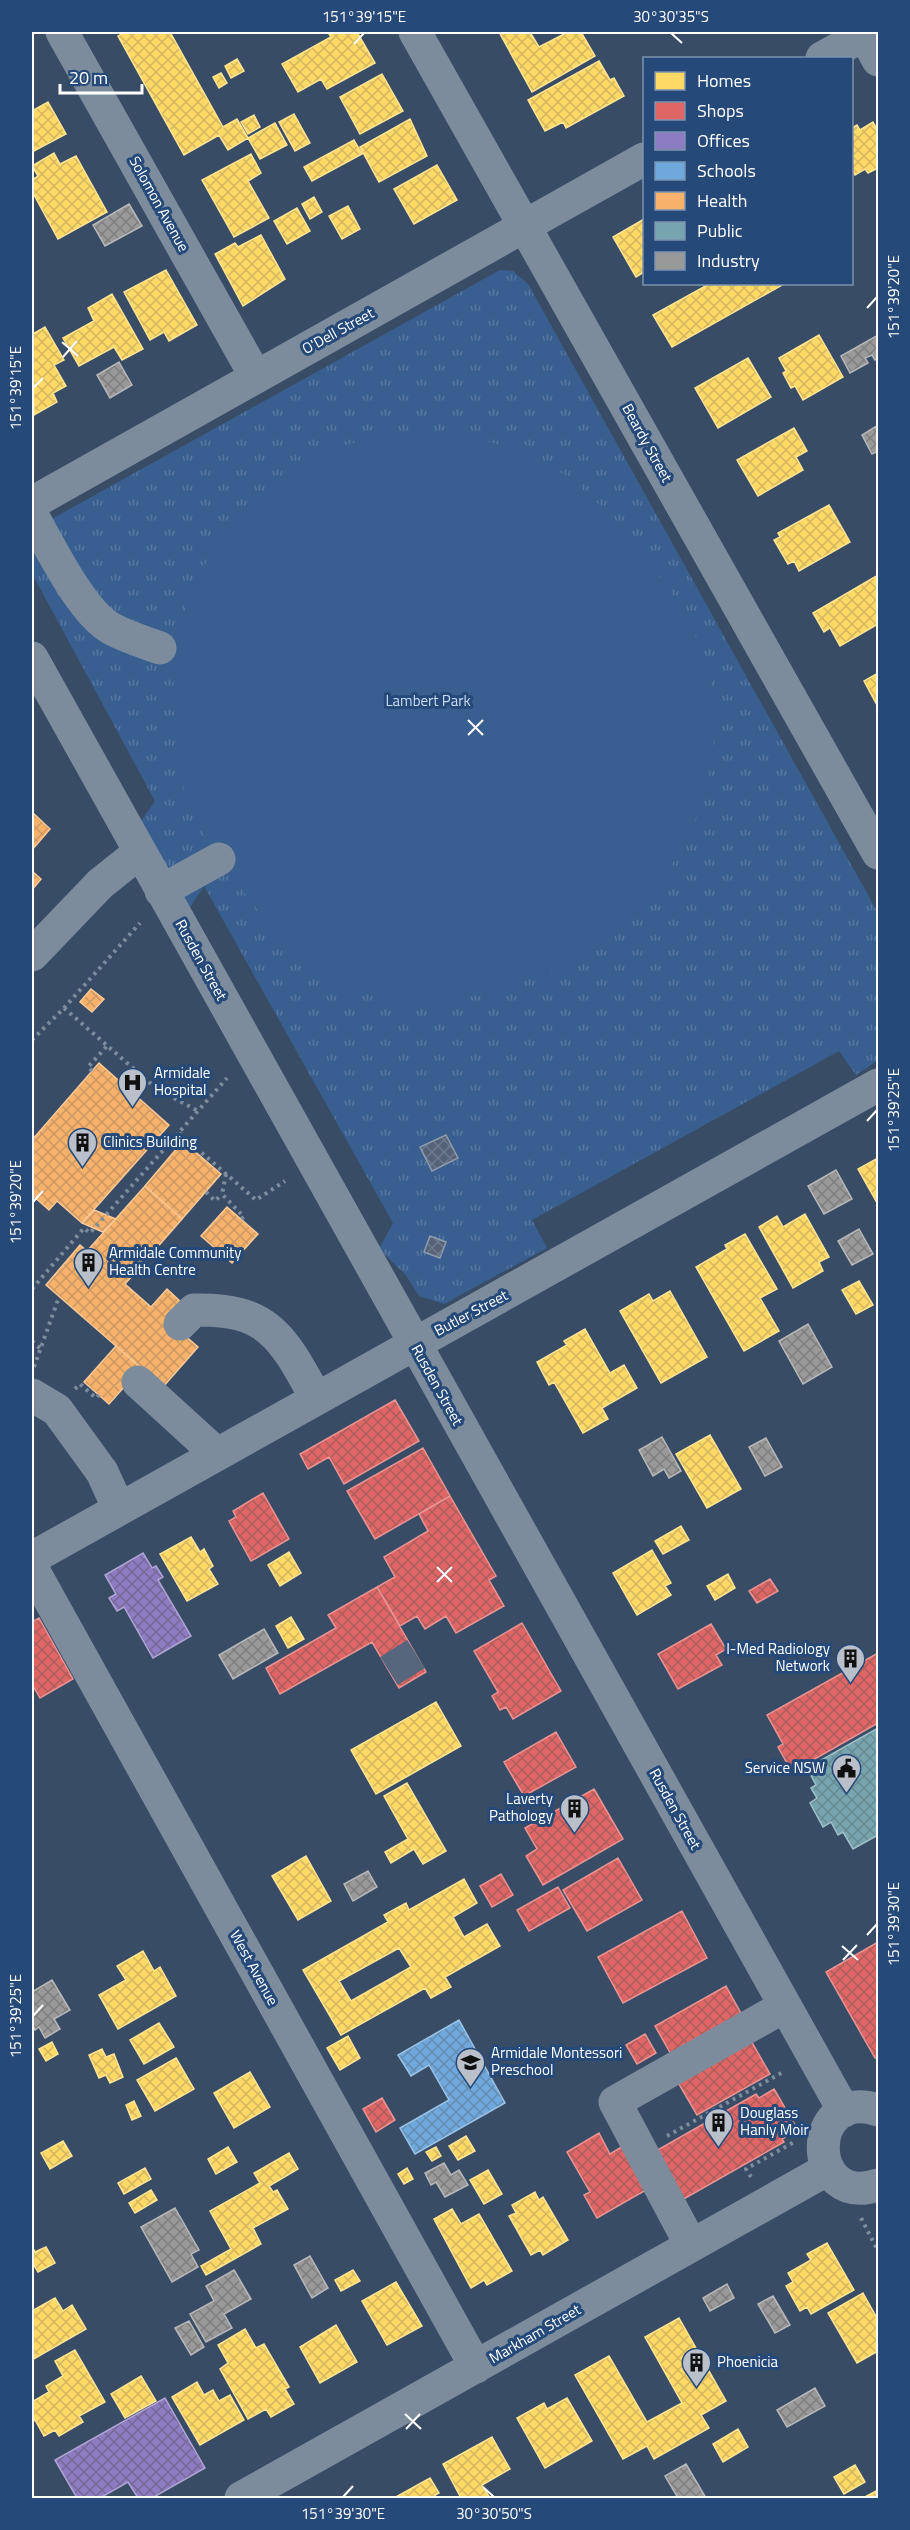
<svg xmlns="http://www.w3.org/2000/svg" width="910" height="2530" font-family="'Titillium Web',sans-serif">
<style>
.park{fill:url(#park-tufts)}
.pitch{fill:#395f90}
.homes{fill:url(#homes-cross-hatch);stroke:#ffe494;stroke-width:1.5;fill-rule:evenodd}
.shops{fill:url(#shops-cross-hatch);stroke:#e99494;stroke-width:1.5}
.offices{fill:url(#offices-cross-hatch);stroke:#b0a3d5;stroke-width:1.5}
.schools{fill:url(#schools-cross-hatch);stroke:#9ac2e6;stroke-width:1.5}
.health{fill:url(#health-cross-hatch);stroke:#f9c997;stroke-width:1.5}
.public{fill:url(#public-cross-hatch);stroke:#9fc0c7;stroke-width:1.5}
.industry{fill:url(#industry-cross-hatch);stroke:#b8b8b8;stroke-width:1.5}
.building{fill:url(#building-cross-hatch);stroke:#8f9cac;stroke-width:1.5}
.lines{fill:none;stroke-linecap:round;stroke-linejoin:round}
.minor-tunnel{stroke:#56677d;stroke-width:33;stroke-dasharray:33 16;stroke-linecap:butt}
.path{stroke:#7d8c9d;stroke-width:4;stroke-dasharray:3 4.5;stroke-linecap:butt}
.minor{stroke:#7d8c9d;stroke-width:33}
.ticks{fill:none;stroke:#fff;stroke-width:2}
.labels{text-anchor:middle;stroke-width:6;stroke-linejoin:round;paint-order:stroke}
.street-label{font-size:15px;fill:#fff;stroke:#254979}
.park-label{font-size:15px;fill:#cadcf3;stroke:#254979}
.poi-label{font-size:15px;fill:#fff;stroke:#254979;text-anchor:start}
.neatline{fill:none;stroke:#fff;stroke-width:2}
.ticks-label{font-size:15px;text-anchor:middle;fill:#fff}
</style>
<defs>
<pattern id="park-tufts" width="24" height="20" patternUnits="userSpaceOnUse" patternTransform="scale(1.5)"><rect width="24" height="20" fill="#395f90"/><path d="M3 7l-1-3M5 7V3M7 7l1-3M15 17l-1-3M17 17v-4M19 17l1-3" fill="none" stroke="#5777a1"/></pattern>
<pattern id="homes-cross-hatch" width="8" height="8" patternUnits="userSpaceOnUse" patternTransform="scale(1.5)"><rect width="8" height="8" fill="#ffd966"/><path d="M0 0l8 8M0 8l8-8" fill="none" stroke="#d2b660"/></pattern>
<pattern id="shops-cross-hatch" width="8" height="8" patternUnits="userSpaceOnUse" patternTransform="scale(1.5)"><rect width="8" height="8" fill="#e06666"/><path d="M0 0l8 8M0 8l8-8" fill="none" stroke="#ac5d5d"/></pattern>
<pattern id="offices-cross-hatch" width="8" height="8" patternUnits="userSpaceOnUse" patternTransform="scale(1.5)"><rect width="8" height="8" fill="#8e7cc3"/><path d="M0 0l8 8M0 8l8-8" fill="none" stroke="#746993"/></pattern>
<pattern id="schools-cross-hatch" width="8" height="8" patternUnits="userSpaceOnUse" patternTransform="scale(1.5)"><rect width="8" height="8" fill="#6fa8dc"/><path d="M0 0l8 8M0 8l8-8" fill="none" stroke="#648cb1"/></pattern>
<pattern id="health-cross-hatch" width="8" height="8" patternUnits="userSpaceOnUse" patternTransform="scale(1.5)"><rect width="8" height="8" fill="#f6b26b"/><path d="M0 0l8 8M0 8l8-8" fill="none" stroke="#cc9863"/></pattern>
<pattern id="public-cross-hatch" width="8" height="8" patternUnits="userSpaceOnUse" patternTransform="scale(1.5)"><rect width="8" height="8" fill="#76a5af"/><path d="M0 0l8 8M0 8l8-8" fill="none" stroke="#698a91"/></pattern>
<pattern id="industry-cross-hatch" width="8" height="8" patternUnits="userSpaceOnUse" patternTransform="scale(1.5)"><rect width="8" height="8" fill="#999"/><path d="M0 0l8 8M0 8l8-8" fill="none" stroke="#7e7e7e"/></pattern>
<pattern id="building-cross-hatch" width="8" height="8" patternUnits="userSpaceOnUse" patternTransform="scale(1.5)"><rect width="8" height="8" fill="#546378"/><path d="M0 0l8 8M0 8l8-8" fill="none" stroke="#6e7a8c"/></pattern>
</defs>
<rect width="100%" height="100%" fill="#384c66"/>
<path class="park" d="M500,270L513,271L528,284L878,913V1060L856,1075L839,1051L532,1220L547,1248L444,1304L419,1296L405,1274L379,1249L393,1223L204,886L189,909L141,821L155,801L35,579L32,582V530Z"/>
<path class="pitch" d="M427,431C458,436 491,439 520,453C528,456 535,462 543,465C551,469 559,471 566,476C617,513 693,609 708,671C737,792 662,920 551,970C511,988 452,1006 408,1002C397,1001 385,997 374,994C317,981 287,948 252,903C225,866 194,828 182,783C178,770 179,754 177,740C162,634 193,545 282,482C305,465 331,450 358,441C380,433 404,432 427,431Z"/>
<path class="homes" d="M126,32H170L223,127L237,119L248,138L228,150L219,135L184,155L118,36Z
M328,32H357L375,63L327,89L321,79L298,92L282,64L331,37Z
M499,32H530L539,47L568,32H581L595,56L532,92Z
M237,59L244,71L231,78L225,66Z
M599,61L610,80L614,78L624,96L566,128L563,122L545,131L528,100Z
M221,73L227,83L219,88L213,77Z
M382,74L403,111L360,134L340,97Z
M48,102L66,134L32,152V111Z
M294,114L310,143L295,151L279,122Z
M254,115L260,127L248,134L241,122Z
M410,119L427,156L379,182L360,147Z
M873,122L878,131V168L868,173L865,169L855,175L852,170V128L857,125L860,130Z
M275,123L287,145L260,159L248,138Z
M354,140L362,154L312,181L304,167Z
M54,153L60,164L76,156L107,212L58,239L32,191V180L38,176L32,166Z
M251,154L261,173L248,181L269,218L234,237L202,180Z
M437,165L457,200L414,224L394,189Z
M314,197L322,212L310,219L302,204Z
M348,206L360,229L342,239L329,216Z
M297,208L310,231L287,244L274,221Z
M644,219V272L636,277L613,237Z
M261,235L285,279L243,306L215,254L235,243L238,247Z
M166,270L197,325L169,341L164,332L150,340L124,292Z
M709,284H784L672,347L653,315Z
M112,294L143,349L122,360L114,347L79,366L63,338L94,321L88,308Z
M45,327L64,360L54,365L66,386L53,393L57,402L34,415L32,331L33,334Z
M819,335L843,377L803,400L795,386L791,388L783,373L786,371L779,358Z
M748,358L771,397L718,428L695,388Z
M794,428L807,451L796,457L803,470L758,496L737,460Z
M829,505L850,542L799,571L794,561L788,564L774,540L780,537L778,533Z
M878,575V624L840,646L830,628L824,632L813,613Z
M878,673V707L864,681Z
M878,1158V1200L876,1201L858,1169Z
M805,1214L829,1257L819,1262L823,1271L793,1288L759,1227L777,1216L783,1227Z
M745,1234L777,1289L760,1298L779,1331L744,1351L696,1267L727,1249L725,1245Z
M859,1281L873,1305L856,1314L842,1290Z
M670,1291L707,1357L661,1383L620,1311L649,1294L653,1301Z
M585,1329L610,1373L624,1365L637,1388L602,1408L608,1419L583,1433L554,1382L549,1385L537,1362L567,1345L564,1341Z
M710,1435L741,1489L707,1508L676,1454Z
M681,1526L689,1540L663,1554L655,1541Z
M191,1537L200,1552L204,1549L213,1566L209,1569L218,1584L187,1601L160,1554Z
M652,1550L671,1583L665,1586L671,1595L637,1615L613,1573Z
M289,1552L301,1573L280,1586L268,1565Z
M728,1574L735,1588L715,1600L707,1586Z
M291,1617L304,1639L288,1648L276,1626Z
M436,1702L461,1746L376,1794L351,1750Z
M407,1783L446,1851L423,1864L414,1849L391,1863L385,1852L408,1839L384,1796Z
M306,1856L331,1901L298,1920L272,1876Z
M464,1879L477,1903L453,1917L464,1937L487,1924L500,1946L445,1977L451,1987L431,1998L425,1988L341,2035L303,1970L388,1922L384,1915L406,1903L409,1910ZM399,1948L411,1967L351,2001L339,1981Z
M143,1951L154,1971L160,1967L176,1996L118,2029L99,1995L126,1980L117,1966Z
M159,2023L174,2047L144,2064L130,2040Z
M348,2036L360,2058L340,2070L327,2048Z
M52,2042L58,2054L46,2061L39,2049Z
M102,2049L106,2057L114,2054L123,2077L110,2083L106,2075L99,2078L89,2055Z
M176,2058L194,2089L155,2111L137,2080Z
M250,2072L270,2107L234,2128L214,2093Z
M134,2101L141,2116L132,2120L126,2105Z
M466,2136L475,2151L458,2160L449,2146Z
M63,2141L72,2156L50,2169L41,2153Z
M228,2147L237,2162L216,2174L208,2159Z
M436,2147L441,2156L432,2161L426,2152Z
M289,2153L298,2169L269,2186L273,2192L277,2190L288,2209L253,2228L261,2244L206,2275L201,2266L231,2249L210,2211L260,2183L254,2173Z
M145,2168L151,2179L124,2194L118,2183Z
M407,2168L413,2179L404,2184L398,2174Z
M488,2170L502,2194L484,2204L470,2180Z
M151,2190L157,2200L135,2213L129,2203Z
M535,2192L539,2200L543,2197L568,2240L543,2255L540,2250L531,2255L509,2216L516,2213L512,2205Z
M452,2209L461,2224L479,2214L512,2271L487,2285L484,2280L471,2288L434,2219Z
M827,2243L854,2290L811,2314L807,2307L800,2311L786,2286L793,2282L788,2273L811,2260L807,2254Z
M32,2246L35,2252L46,2247L55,2263L38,2272L32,2262Z
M353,2270L360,2281L341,2291L335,2280Z
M396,2282L422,2326L387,2345L362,2301Z
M863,2293L878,2320V2351L857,2363L828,2313Z
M55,2298L63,2311L72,2305L86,2329L32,2360V2311Z
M679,2318L726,2401L701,2415L709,2428L654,2459L647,2446L623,2459L575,2375L609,2356L647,2422L682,2403L645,2337Z
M336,2325L357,2362L320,2383L300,2347Z
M245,2329L256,2348L264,2344L289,2387L285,2389L294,2404L271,2417L266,2409L248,2419L220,2369L228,2363L218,2345Z
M75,2350L105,2402L79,2416L83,2422L59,2436L55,2430L44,2436L35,2420L32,2422V2402L49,2392L46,2386L63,2376L55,2361Z
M141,2376L156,2401L125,2418L111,2394Z
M197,2382L204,2395L213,2390L219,2401L230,2395L244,2420L200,2445L172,2397Z
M567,2398L592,2441L545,2468L517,2418L544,2403L547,2409Z
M738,2429L748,2447L723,2462L713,2444Z
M492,2437L510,2469L482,2485L490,2498H461L443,2464Z
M855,2465L865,2482L844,2494L834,2477Z
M430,2478L439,2493L435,2495L437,2498H394Z
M878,2490V2498H863Z"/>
<path class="shops" d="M395,1400L419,1441L344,1484L329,1457L308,1469L300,1454Z
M423,1448L450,1496L375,1539L347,1491Z
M263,1493L289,1539L251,1561L229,1521L236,1517L233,1511Z
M450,1496L496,1576L489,1580L504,1606L456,1633L446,1616L425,1629L417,1616L400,1626L377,1587L395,1577L384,1557L428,1531L419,1514Z
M770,1579L778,1591L757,1603L749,1591Z
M377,1587L426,1672L399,1688L372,1642L280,1694L266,1668L336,1628L328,1615Z
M39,1618L73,1679L40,1698L32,1684V1622Z
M522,1623L561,1691L513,1719L506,1707L500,1710L492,1696L498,1692L474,1651Z
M711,1624L726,1649L716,1655L722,1665L678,1689L658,1654Z
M878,1653V1723L792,1772L778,1747L783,1744L767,1715Z
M556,1732L576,1767L524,1796L504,1762Z
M594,1789L623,1839L543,1885L526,1856L537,1849L525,1828Z
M618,1858L642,1900L587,1931L563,1890Z
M501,1874L513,1895L492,1907L480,1886Z
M558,1887L570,1908L529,1931L517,1910Z
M682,1911L707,1958L623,2003L598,1957Z
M878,1942V2056L875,2058L826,1972Z
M726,1986L743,2017L672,2056L655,2026Z
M645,2034L656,2053L637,2064L626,2045Z
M749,2037L770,2074L697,2115L676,2079Z
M774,2089L798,2130L782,2139L784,2142L682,2200L654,2152L756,2094L759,2098Z
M382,2098L395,2120L376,2132L363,2109Z
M599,2133L610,2154L628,2143L653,2186L597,2218L584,2195L590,2192L567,2152Z"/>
<path class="offices" d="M143,1553L152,1568L156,1566L163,1577L158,1580L191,1636L153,1658L124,1607L117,1611L109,1598L116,1594L105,1575Z
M165,2398L205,2468L152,2498H138L128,2482L100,2498H77L55,2460Z"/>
<path class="schools" d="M459,2020L505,2103L415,2154L400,2128L449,2100L429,2065L411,2076L398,2055Z"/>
<path class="health" d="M32,812L50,829L32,850Z
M32,871L41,879L32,890Z
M91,989L104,999L92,1012L80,1002Z
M99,1063L169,1125L82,1223L57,1201L49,1210L32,1195V1140Z
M183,1141L221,1174L182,1219L145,1186Z
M145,1186L182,1219L125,1284L151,1307L167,1289L181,1302L166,1319L198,1347L163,1387L46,1285L80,1245L87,1251Z
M227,1207L258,1234L232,1263L201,1236Z
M94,1210L116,1219L103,1232L82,1223Z
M116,1346L141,1368L109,1404L84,1382Z"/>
<path class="public" d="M878,1728V1835L853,1849L843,1832L838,1835L831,1822L823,1827L810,1803L817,1798L811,1788L816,1785L807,1768Z"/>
<path class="industry" d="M129,204L142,226L105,246L93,225Z
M878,335V358L875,360L872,355L865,358L868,363L850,373L841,356Z
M119,362L132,385L110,398L97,375Z
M878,425V451L872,454L862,435Z
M836,1170L852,1199L824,1214L808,1186Z
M859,1229L873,1254L852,1265L838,1241Z
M808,1324L832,1367L803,1384L779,1341Z
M662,1437L681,1471L669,1478L664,1469L653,1476L639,1450Z
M766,1438L782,1467L765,1476L749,1447Z
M264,1629L278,1653L233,1679L219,1655Z
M368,1871L377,1887L353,1901L344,1884Z
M52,1980L70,2010L54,2019L60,2029L45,2038L39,2027L35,2030L32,2023V1992Z
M444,2163L451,2175L459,2170L468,2185L445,2197L436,2182L431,2185L425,2173Z
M175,2208L199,2250L191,2254L198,2267L172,2282L141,2227Z
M310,2256L328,2288L312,2298L294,2265Z
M234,2270L251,2299L224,2314L232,2328L206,2342L190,2314L214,2301L206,2286Z
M727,2284L734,2298L710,2311L703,2298Z
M773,2296L790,2325L775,2333L758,2304Z
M189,2321L204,2347L191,2355L175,2328Z
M815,2388L825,2406L787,2427L777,2410Z
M686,2464L706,2498H678L665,2476Z"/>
<path class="building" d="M446,1135L458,1158L432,1171L420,1147Z
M430,1236L446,1242L440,1258L424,1252Z"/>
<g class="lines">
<path class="minor-tunnel" d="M389,1671L416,1654"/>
<path class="path" d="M64,1008L157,1089L198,1111
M32,1040L64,1008L140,923
M92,1071L88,1067L107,1046
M179,1133L256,1200L285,1181
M226,1174L222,1194L244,1217L241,1219
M206,1192L215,1201L222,1194
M32,1208H33
M32,1289L84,1228L90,1233L227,1078
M32,1341L42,1350
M34,1367L59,1297
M75,1389L80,1384L96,1398L99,1395
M667,2136L785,2071
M751,2177L746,2169L794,2142
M861,2218L878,2251"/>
<path class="minor" d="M62,32L256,377
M415,32L878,853
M863,32L878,60
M822,58L869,32
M32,503L644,159
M32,515C50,546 81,612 112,629C127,637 144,642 160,648
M32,658L844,2111
M161,891L219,859
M32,955L100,884L140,852
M180,1324L194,1310C269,1308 283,1338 316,1398
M138,1382L217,1454
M32,1395L57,1410L102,1472L119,1509
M32,1558L878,1085
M32,1568L476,2367
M878,2110C805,2086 805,2209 878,2185
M691,2245L615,2102L785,2006
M241,2498L828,2169"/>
</g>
<path class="ticks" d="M671,33L682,43M354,44L364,33M867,308L877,297M62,342L78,356M63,357L77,341M33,388L43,378M468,720L483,735M468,735L483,720M867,1121L877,1110M33,1202L43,1191M437,1567L452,1582M437,1582L452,1567M867,1935L877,1924M842,1946L858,1960M843,1960L857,1945M33,2016L43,2005M405,2414L421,2429M406,2429L420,2414M483,2487L494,2497M343,2497L353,2486"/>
<defs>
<symbol id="hospital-pin" viewBox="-11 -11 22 30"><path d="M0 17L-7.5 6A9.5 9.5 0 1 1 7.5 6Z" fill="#b9c0c9" stroke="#254979"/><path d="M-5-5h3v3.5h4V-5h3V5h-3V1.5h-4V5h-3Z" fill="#111"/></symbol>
<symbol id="building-pin" viewBox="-11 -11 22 30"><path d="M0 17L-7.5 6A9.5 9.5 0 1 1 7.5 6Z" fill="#b9c0c9" stroke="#254979"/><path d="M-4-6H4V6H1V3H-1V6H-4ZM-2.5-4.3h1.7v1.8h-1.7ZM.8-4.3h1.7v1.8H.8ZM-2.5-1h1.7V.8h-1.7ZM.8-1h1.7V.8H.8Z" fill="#111"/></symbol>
<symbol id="civic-pin" viewBox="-11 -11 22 30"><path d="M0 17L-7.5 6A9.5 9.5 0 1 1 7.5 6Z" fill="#b9c0c9" stroke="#254979"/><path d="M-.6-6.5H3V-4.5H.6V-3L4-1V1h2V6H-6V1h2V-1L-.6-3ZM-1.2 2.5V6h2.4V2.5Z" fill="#111"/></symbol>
<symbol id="school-pin" viewBox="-11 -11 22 30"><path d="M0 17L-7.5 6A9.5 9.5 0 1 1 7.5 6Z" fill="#b9c0c9" stroke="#254979"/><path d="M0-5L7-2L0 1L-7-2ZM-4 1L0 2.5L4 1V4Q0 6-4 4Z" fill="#111"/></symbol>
</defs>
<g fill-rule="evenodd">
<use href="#hospital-pin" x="116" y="1066" width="33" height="45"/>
<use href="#building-pin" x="66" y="1126" width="33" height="45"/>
<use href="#building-pin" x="72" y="1246" width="33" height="45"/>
<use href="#building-pin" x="834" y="1642" width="33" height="45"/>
<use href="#civic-pin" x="830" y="1752" width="33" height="45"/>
<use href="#building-pin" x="558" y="1792" width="33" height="45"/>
<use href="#school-pin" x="454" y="2046" width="33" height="45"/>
<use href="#building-pin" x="702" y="2106" width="33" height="45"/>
<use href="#building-pin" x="680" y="2346" width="33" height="45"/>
</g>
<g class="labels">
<g class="street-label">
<text transform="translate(159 204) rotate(61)" y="5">Solomon Avenue</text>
<text transform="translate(338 331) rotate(-29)" y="5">O'Dell Street</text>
<text transform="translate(647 443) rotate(61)" y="5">Beardy Street</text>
<text transform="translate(201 960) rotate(61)" y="5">Rusden Street</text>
<text transform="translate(471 1313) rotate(-28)" y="5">Butler Street</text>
<text transform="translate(437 1385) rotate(61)" y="5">Rusden Street</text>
<text transform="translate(675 1809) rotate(61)" y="5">Rusden Street</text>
<text transform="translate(254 1968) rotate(61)" y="5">West Avenue</text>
<text transform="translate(535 2334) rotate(-30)" y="5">Markham Street</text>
</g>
<g class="park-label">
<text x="428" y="706">Lambert Park</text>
</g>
<g class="poi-label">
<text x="154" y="1078">Armidale<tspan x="154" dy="17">Hospital</tspan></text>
<text x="103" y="1147">Clinics Building</text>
<text x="109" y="1258">Armidale Community<tspan x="109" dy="17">Health Centre</tspan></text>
<text x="830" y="1654" text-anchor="end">I-Med Radiology<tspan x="830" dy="17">Network</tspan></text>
<text x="825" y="1773" text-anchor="end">Service NSW</text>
<text x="553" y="1804" text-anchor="end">Laverty<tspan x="553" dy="17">Pathology</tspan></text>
<text x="491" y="2058">Armidale Montessori<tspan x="491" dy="17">Preschool</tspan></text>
<text x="740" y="2118">Douglass<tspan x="740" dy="17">Hanly Moir</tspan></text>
<text x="717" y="2367">Phoenicia</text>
</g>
</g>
<rect width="910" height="2530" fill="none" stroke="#254979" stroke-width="66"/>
<rect x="643" y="57" width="210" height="228" fill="#254979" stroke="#7c92af" stroke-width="1.5"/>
<rect x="655" y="72" width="30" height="18" fill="#ffd966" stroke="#7c92af" stroke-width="1.5"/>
<text x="697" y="87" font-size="18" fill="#ffffff">Homes</text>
<rect x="655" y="102" width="30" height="18" fill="#e06666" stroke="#7c92af" stroke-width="1.5"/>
<text x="697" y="117" font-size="18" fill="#ffffff">Shops</text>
<rect x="655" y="132" width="30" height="18" fill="#8e7cc3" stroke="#7c92af" stroke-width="1.5"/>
<text x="697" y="147" font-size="18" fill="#ffffff">Offices</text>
<rect x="655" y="162" width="30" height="18" fill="#6fa8dc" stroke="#7c92af" stroke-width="1.5"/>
<text x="697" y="177" font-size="18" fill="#ffffff">Schools</text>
<rect x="655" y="192" width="30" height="18" fill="#f6b26b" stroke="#7c92af" stroke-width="1.5"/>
<text x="697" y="207" font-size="18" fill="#ffffff">Health</text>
<rect x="655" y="222" width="30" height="18" fill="#76a5af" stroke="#7c92af" stroke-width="1.5"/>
<text x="697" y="237" font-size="18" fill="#ffffff">Public</text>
<rect x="655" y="252" width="30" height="18" fill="#999999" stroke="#7c92af" stroke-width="1.5"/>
<text x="697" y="267" font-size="18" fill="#ffffff">Industry</text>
<path d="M60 84v9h82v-9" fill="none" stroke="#ffffff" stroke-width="3"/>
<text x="69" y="84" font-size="18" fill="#ffffff" stroke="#254979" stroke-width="4.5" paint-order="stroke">20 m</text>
<rect x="33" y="33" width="844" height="2464" class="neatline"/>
<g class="ticks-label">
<text x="364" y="22">151°39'15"E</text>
<text x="671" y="22">30°30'35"S</text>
<text transform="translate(894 297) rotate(-90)" y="5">151°39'20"E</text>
<text transform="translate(16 388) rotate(-90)" y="5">151°39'15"E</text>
<text transform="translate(894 1110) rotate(-90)" y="5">151°39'25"E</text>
<text transform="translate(16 1202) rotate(-90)" y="5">151°39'20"E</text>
<text transform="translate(894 1924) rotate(-90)" y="5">151°39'30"E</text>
<text transform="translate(16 2016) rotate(-90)" y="5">151°39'25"E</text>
<text x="343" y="2519">151°39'30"E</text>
<text x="494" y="2519">30°30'50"S</text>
</g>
</svg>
